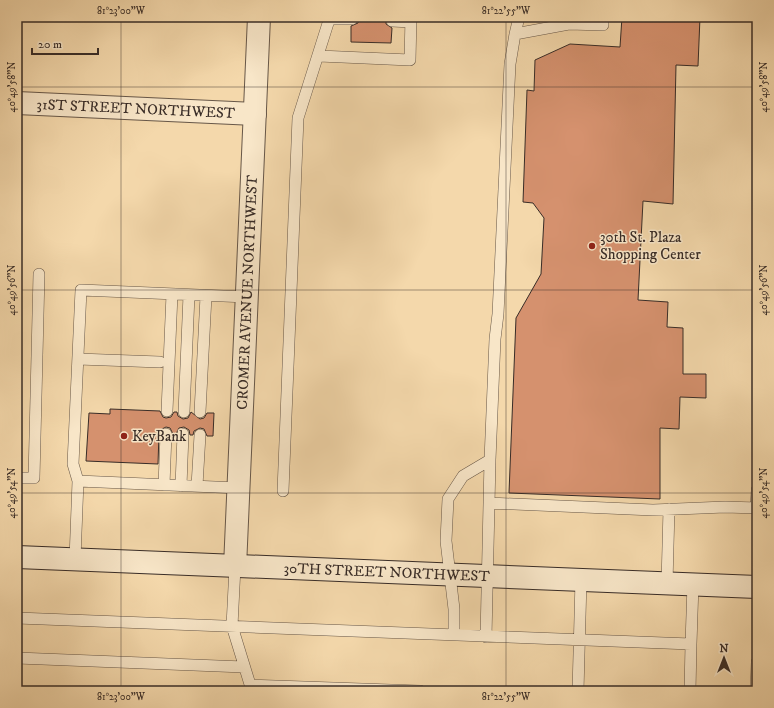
<svg xmlns="http://www.w3.org/2000/svg" width="774" height="708" font-family="'IM FELL DW Pica',serif">
<style>
.building{fill:#d5916e;stroke:#382c27}
.lines{fill:none;stroke-linecap:round;stroke-linejoin:round}
.service-casing{stroke:#675748;stroke-width:12}
.minor-casing{stroke:#675748;stroke-width:24}
.tertiary-casing{stroke:#675748;stroke-width:24}
.secondary-casing{stroke:#382c27;stroke-width:24}
.service{stroke:#f8e6c8;stroke-width:11}
.minor{stroke:#f8e6c8;stroke-width:22}
.tertiary{stroke:#f8e6c8;stroke-width:22}
.secondary{stroke:#f8e6c8;stroke-width:22}
.ticks{fill:none;stroke:#382c27;stroke-width:1;stroke-opacity:0.45}
.poi-dot{fill:#8f2418;stroke:#f8e6c8;stroke-width:1.5}
.labels{text-anchor:middle;stroke-width:3;stroke-linejoin:round;paint-order:stroke}
.street-label{font-size:15px;fill:#382c27;stroke:#f8e6c8}
.poi-label{font-size:15px;fill:#382c27;stroke:#f8e6c8;text-anchor:start}
.neatline{fill:none;stroke:#382c27;stroke-width:1.5}
.ticks-label{font-size:10px;text-anchor:middle;fill:#382c27}
</style>
<rect width="100%" height="100%" fill="#f4d8ab"/>
<filter id="stains"><feTurbulence type="fractalNoise" baseFrequency=".005" numOctaves="4"/><feColorMatrix values="0 0 0 0 .2 0 0 0 0 .09 0 0 0 0 .02 0 0 0 .5 -.17"/></filter>
<radialGradient id="worn" r=".72"><stop offset=".6" stop-color="#630" stop-opacity="0"/><stop offset="1" stop-color="#630" stop-opacity=".3"/></radialGradient>
<path class="building" d="M359,17H386V24L392,28L391,43L351,42V26L358,23Z
M622,17H700L698,66L676,65L673,204L643,201L638,300L668,302L667,327L683,328V374H706V398L680,397L679,429L660,428V499L509,493L516,318L541,274L544,218L533,203L523,202L527,90L534,91L535,60L570,44L620,47Z
M110,409L160,411L163,417L166,418L171,417L174,412H177L178,416L183,419L188,418L191,412L200,419L204,418L207,413H214L213,436H207L204,429L200,428L194,431L193,435H190L189,430L184,427L179,428L176,434H173L170,428L166,427L160,430L159,433L158,464L86,461L89,413L110,414Z"/>
<g class="lines">
<defs>
<path id="service" d="M330,19H352
M392,21L411,22
M515,34L519,17
M319,56L410,60L411,17
M78,359L160,362
M167,411L172,294
M184,412L189,295
M200,412L206,296
M17,478H34L39,274
M78,481L73,464L81,290L247,297
M164,485L166,434
M181,486L183,434
M197,486L200,435
M283,491L298,118L330,17
M489,503L653,510L725,507L757,508
M756,508L757,490
M75,559L78,481L238,488
M235,567L232,626L252,691
M667,583L669,509
M17,618L691,644L690,691
M454,635V609L446,541L448,499L463,476L490,460
M486,637L490,460L495,339L498,314L510,64L515,34L569,24L603,25V17
M691,644L693,584
M17,658L244,667
M250,685L420,691
M578,691L581,580
M756,691L757,662"/>
<g id="minor">
<path id="s1" d="M17,103L255,114"/>
</g>
<g id="tertiary">
<path id="s2" d="M235,567L259,17"/>
</g>
<g id="secondary">
<path id="s3" d="M17,557L757,587"/>
</g>
</defs>
<use href="#service" class="service-casing"/>
<use href="#minor" class="minor-casing"/>
<use href="#tertiary" class="tertiary-casing"/>
<use href="#secondary" class="secondary-casing"/>
<use href="#service" class="service"/>
<use href="#minor" class="minor"/>
<use href="#tertiary" class="tertiary"/>
<use href="#secondary" class="secondary"/>
</g>
<path class="ticks" d="M121,17V691M506,17V691M17,87H757M17,290H757M17,493H757"/>
<g class="poi-dot">
<circle cx="592" cy="246" r="4"/>
<circle cx="124" cy="436" r="4"/>
</g>
<g class="labels">
<g class="street-label">
<text dy="5" stroke="none"><textPath href="#s1" startOffset="119">31ST STREET NORTHWEST</textPath></text>
<text dy="5" stroke="none"><textPath href="#s2" startOffset="275">CROMER AVENUE NORTHWEST</textPath></text>
<text dy="5" stroke="none"><textPath href="#s3" startOffset="370">30TH STREET NORTHWEST</textPath></text>
</g>
<g class="poi-label">
<text x="600" y="242">30th St. Plaza<tspan x="600" dy="17">Shopping Center</tspan></text>
<text x="132" y="441">KeyBank</text>
</g>
</g>
<rect width="774" height="708" fill="none" stroke="#f4d8ab" stroke-width="44"/>
<g transform="translate(724 658)" stroke="#f8e6c8" stroke-width="3" paint-order="stroke">
<path d="M0-3L7 15L0 10L-7 15Z" fill="#382c27"/>
<text y="-6" font-size="11" font-weight="bold" text-anchor="middle" fill="#382c27">N</text>
</g>
<path d="M32 48v6h66v-6" fill="none" stroke="#382c27" stroke-width="2"/>
<text x="38" y="48" font-size="12" fill="#382c27" stroke="#f8e6c8" stroke-width="3" paint-order="stroke">20 m</text>
<rect x="22" y="22" width="730" height="664" class="neatline"/>
<g class="ticks-label">
<text x="121" y="14">81°23'00"W</text>
<text x="506" y="14">81°22'55"W</text>
<text transform="translate(11 87) rotate(-90)" y="4">40°49'58"N</text>
<text transform="translate(763 87) rotate(-90)" y="4">40°49'58"N</text>
<text transform="translate(11 290) rotate(-90)" y="4">40°49'56"N</text>
<text transform="translate(763 290) rotate(-90)" y="4">40°49'56"N</text>
<text transform="translate(11 493) rotate(-90)" y="4">40°49'54"N</text>
<text transform="translate(763 493) rotate(-90)" y="4">40°49'54"N</text>
<text x="121" y="700">81°23'00"W</text>
<text x="506" y="700">81°22'55"W</text>
</g>
<rect width="100%" height="100%" filter="url(#stains)"/>
<rect width="100%" height="100%" fill="url(#worn)"/>
</svg>
